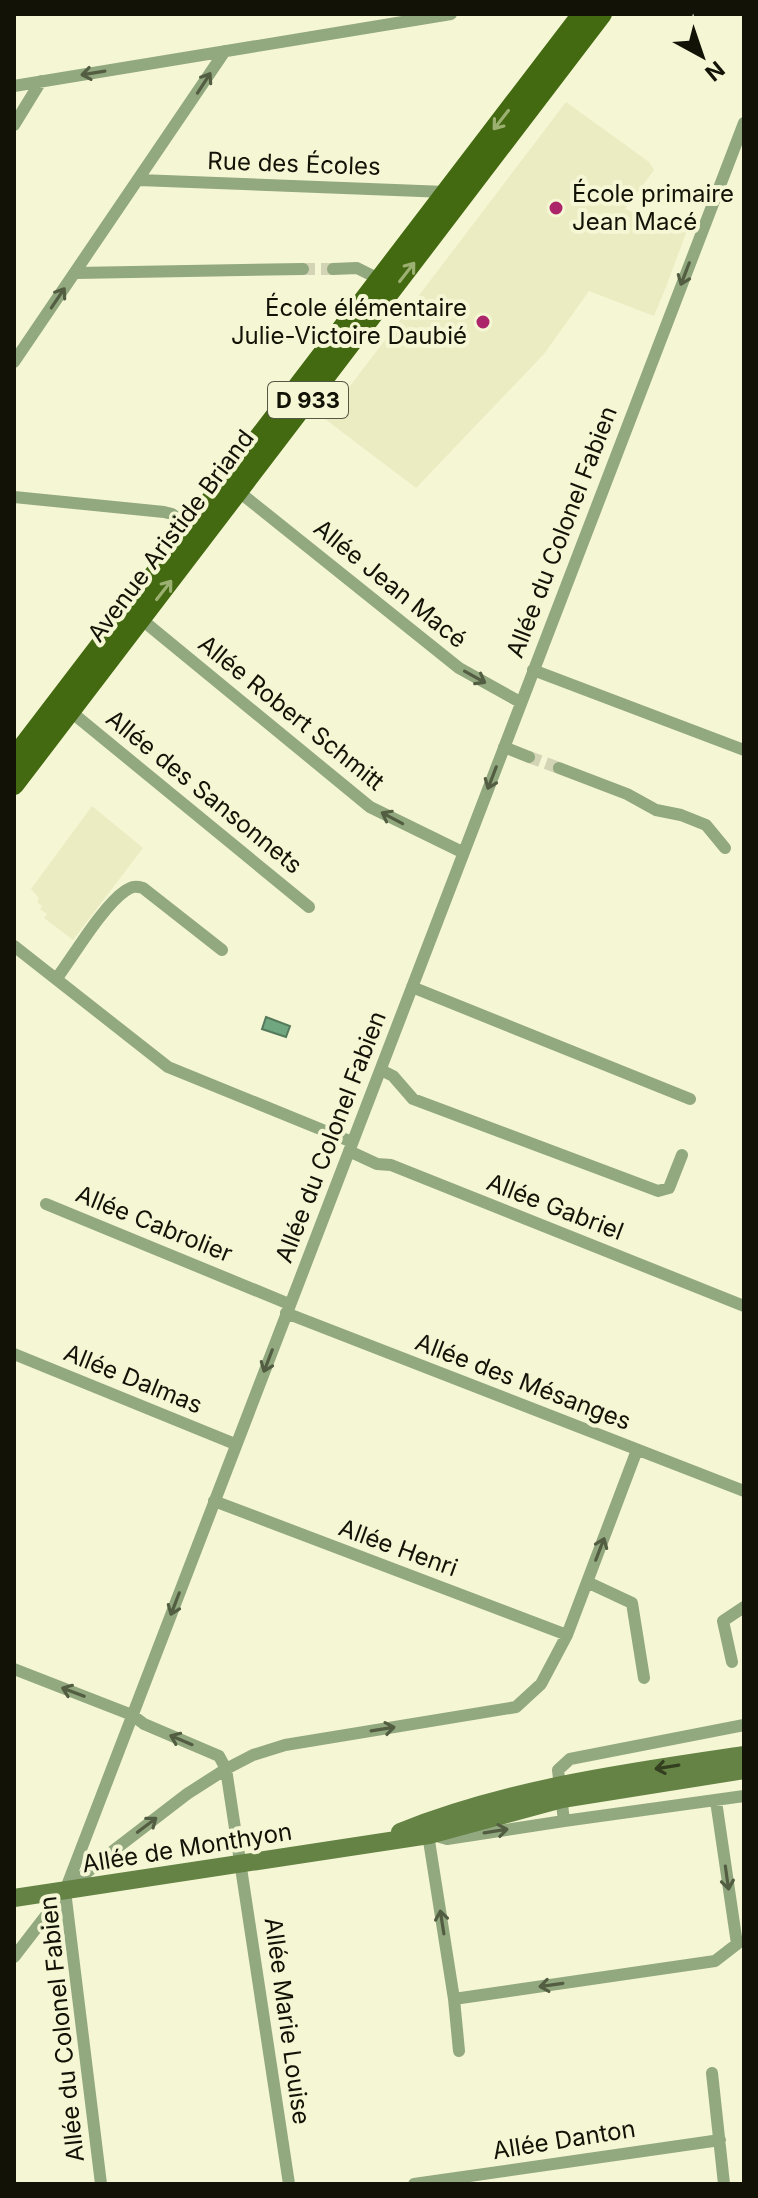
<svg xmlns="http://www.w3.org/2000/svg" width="758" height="2198" font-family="Inter,sans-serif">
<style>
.built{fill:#ececc3}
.water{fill:#70a780;stroke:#547a5b;stroke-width:2}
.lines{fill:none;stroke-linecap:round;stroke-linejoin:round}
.street-tunnel{stroke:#d3d4b5;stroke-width:12;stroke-dasharray:12 6;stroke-linecap:butt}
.street{stroke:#92a87f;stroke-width:12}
.secondary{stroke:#648345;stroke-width:18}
.primary{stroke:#436911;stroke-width:20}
.oneway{stroke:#525d42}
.oneway2{stroke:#9cb072}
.oneway3{stroke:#333f1f}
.poi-dot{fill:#ac256b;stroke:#f5f6d4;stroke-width:3}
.labels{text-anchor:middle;stroke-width:8;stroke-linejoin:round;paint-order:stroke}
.shield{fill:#f5f6d4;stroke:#565644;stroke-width:2}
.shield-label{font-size:22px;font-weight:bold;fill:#121206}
.street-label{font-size:24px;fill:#121206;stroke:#f5f6d4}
.poi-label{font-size:24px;fill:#121206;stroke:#f5f6d4;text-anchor:start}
</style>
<rect width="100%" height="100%" fill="#f5f6d4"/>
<path class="built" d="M566,102L649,162L654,170L625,209L686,233L666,287L654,316L589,291L544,354L416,488L325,419Z
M92,806L143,848L73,940L44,918L47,914L40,909L42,906L37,902L39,898L31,889Z"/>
<path class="water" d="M266,1017L290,1026L286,1037L262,1029Z"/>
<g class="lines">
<path class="street-tunnel" d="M303,269H333
M529,757L559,768"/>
<path class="street" d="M14,86L451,14
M14,125L41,81
M139,180L446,192
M333,269L357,268L379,279
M76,273L303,269
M14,362L225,51
M238,491L459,668L520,702
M14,497L164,512L172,514L190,527
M141,619L370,807L462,852
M533,670L744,750
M70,711L309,907
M504,747L529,757
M559,768L627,794L656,810L681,815L706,825L725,848
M14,946L168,1067L352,1142
M57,978C74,955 103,906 125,891C132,886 136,886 143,888L222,950
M412,987L690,1099
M381,1070L393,1076L413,1099L658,1191L669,1188L682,1155
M349,1151L377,1164L391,1165L744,1306
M46,1204L289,1304
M286,1313L744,1491
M14,1354L235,1444
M214,1501L567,1635
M587,1582L632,1603L644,1678
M732,1662L723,1621L744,1607
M14,1669L132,1715L144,1724L219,1756L226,1769L289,2184
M744,1725L570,1759L558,1770L564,1821L744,1796
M427,1828L454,1999L459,2051
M440,1837L447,1839L564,1821
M14,1957L65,1891L109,1854L187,1794L226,1769L253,1755L285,1745L516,1707L541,1684L567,1635L637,1450
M454,1999L715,1961L737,1944L716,1801
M712,2073L724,2184
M101,2184L65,1891L744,123
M414,2184L720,2140"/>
<path class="secondary" d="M400,1832C510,1788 628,1772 744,1755
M14,1898L429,1835L562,1799L744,1770"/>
<path class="primary" d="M14,758L582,14
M14,785L602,14"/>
</g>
<defs><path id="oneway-shaft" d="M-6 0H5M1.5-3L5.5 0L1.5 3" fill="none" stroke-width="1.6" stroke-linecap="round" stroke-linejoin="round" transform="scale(2)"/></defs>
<g class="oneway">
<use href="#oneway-shaft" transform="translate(93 73) rotate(171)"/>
<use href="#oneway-shaft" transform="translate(204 83) rotate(-57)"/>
<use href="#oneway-shaft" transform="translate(685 274) rotate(111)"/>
<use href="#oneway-shaft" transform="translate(58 298) rotate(-56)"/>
<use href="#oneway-shaft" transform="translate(475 677) rotate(29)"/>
<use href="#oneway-shaft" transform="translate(492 778) rotate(111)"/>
<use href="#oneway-shaft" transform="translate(392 818) rotate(-152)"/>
<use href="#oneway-shaft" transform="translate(268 1361) rotate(111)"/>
<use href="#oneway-shaft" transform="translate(600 1549) rotate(-69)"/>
<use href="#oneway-shaft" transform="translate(175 1604) rotate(111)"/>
<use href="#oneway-shaft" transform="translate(73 1692) rotate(-159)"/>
<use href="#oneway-shaft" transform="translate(383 1729) rotate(-9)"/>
<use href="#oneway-shaft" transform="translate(181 1740) rotate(-157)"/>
<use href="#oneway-shaft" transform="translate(147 1825) rotate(-37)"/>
<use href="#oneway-shaft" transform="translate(496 1831) rotate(-9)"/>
<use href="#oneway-shaft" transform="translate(727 1878) rotate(82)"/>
<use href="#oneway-shaft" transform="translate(442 1922) rotate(-99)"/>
<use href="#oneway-shaft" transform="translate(551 1985) rotate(172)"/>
</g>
<g class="oneway2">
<use href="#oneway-shaft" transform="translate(501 120) rotate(128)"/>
<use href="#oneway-shaft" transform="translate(407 272) rotate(-52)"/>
<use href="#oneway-shaft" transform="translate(164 590) rotate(-52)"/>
</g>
<use class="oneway3" href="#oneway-shaft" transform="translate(667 1767) rotate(171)"/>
<g class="poi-dot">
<circle cx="556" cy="208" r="8"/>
<circle cx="483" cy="322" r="8"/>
</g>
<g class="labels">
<rect class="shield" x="268" y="382" width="80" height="36" rx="6"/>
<g class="shield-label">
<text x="308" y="408">D 933</text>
</g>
<g class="street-label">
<text transform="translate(294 164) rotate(2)" y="8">Rue des Écoles</text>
<text transform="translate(562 532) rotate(-69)" y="8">Allée du Colonel Fabien</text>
<text transform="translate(171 536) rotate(-53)" y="8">Avenue Aristide Briand</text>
<text transform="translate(390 584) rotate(39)" y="8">Allée Jean Macé</text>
<text transform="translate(291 713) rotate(39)" y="8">Allée Robert Schmitt</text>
<text transform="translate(204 792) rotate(39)" y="8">Allée des Sansonnets</text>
<text transform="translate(331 1137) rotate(-69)" y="8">Allée du Colonel Fabien</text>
<text transform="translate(555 1207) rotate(21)" y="8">Allée Gabriel</text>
<text transform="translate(154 1224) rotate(22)" y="8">Allée Cabrolier</text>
<text transform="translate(133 1379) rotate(22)" y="8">Allée Dalmas</text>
<text transform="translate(523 1382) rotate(21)" y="8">Allée des Mésanges</text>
<text transform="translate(398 1548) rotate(20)" y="8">Allée Henri</text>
<text transform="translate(187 1848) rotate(-9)" y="8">Allée de Monthyon</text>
<text transform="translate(287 2021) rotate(82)" y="8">Allée Marie Louise</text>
<text transform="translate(62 2029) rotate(-96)" y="8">Allée du Colonel Fabien</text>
<text transform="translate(564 2140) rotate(-9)" y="8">Allée Danton</text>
</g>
<g class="poi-label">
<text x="572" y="202">École primaire<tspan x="572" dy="28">Jean Macé</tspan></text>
<text x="467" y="316" text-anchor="end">École élémentaire<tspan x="467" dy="28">Julie-Victoire Daubié</tspan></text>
</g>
</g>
<rect width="758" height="2198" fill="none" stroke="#121206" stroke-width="32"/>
<g transform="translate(702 56) rotate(140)" stroke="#f5f6d4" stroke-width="6" paint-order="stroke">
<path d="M0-6L14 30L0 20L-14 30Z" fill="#121206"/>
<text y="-12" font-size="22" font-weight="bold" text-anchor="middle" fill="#121206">N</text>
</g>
</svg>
